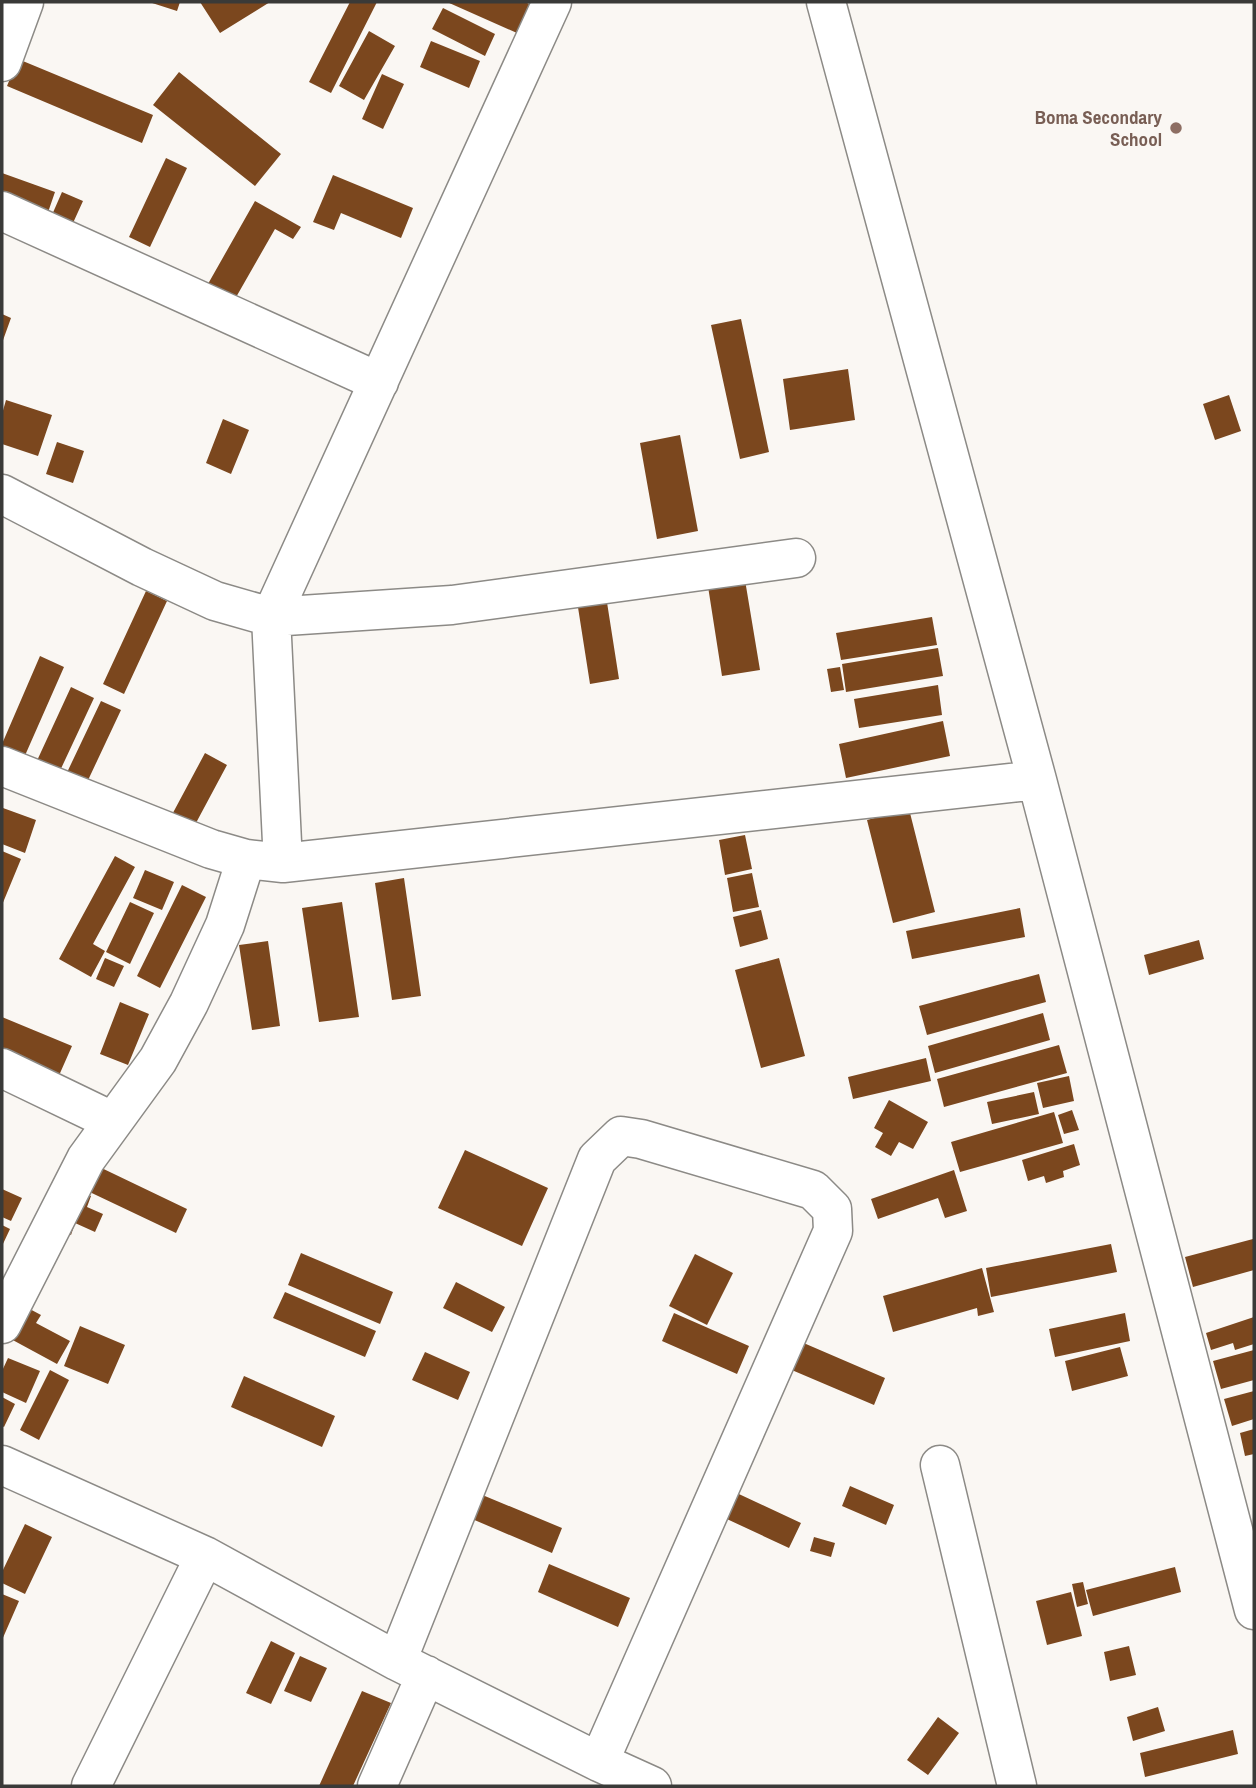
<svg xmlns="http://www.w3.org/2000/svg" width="1256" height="1788" font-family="'Archivo Narrow',sans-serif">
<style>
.building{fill:#7b471e}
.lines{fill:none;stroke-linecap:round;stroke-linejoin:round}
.minor-casing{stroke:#8c8a86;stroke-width:41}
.minor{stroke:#fff;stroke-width:38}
.education-dot{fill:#8d6e63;stroke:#faf7f3;stroke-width:2.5}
.labels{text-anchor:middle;stroke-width:7;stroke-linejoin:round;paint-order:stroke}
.education-label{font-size:19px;font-weight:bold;fill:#785e54;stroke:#faf7f3;text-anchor:end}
</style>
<rect width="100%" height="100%" fill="#faf7f3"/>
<path class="building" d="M149,2H180L177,11Z
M200,2H270L220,33Z
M350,2H377L331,93L309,82Z
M447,2H524L530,4L517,33Z
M443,8L495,34L485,56L432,29Z
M369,31L395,46L364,100L339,86Z
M431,41L480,61L469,88L420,67Z
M18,59L153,115L142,143L7,86Z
M179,72L281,154L255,186L153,105Z
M382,74L404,84L383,129L362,119Z
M166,158L187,168L150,247L129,237Z
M2,173L55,192L45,221L2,205Z
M333,175L413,208L401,238L341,213L334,230L313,222Z
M62,192L83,201L68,234L48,224Z
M255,201L301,227L293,239L275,229L231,306L204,291Z
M2,314L11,318L2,343Z
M741,319L769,452L740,459L711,325Z
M848,369L855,420L790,430L783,379Z
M1229,395L1241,431L1215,440L1203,404Z
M6,400L52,415L38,456L2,444V414Z
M223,419L249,430L231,474L206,463Z
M680,435L698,531L657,539L640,443Z
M57,442L84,451L73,483L46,474Z
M744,574L760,670L722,676L707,580Z
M146,591L167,601L124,694L103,684Z
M606,596L619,679L590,684L577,601Z
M932,617L937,645L841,660L836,633Z
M938,648L943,676L846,692L842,664Z
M40,656L64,667L23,760L2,750V744Z
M840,667L844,690L831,692L827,669Z
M938,685L942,715L859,728L854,699Z
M71,687L94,698L58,775L35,765Z
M101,701L121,710L82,793L62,783Z
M943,721L950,756L846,778L839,744Z
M205,753L227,765L189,836L167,824Z
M3,808L36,820L25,853L2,844V812Z
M909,809L935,912L893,923L867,820Z
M745,835L752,869L725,875L719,840Z
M2,851L21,859L2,905Z
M115,856L135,867L93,944L105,951L91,977L59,959Z
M145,870L174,882L162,910L133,898Z
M752,873L759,907L733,912L727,878Z
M404,878L421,996L392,1000L375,883Z
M182,885L206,897L160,988L137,976Z
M130,902L154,913L130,964L106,952Z
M342,902L359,1017L319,1022L302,908Z
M1020,908L1025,937L912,959L906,931Z
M761,910L768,939L740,947L733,917Z
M1199,940L1204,959L1149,975L1144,955Z
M268,941L280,1026L252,1030L239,945Z
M105,958L124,966L114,987L96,979Z
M779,958L805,1056L761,1068L735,970Z
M1039,974L1046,1002L927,1035L919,1006Z
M120,1002L149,1014L128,1065L100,1054Z
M1043,1013L1050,1040L935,1073L928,1046Z
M2,1017L72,1046L57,1080L2,1057Z
M1059,1045L1067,1073L944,1107L937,1079Z
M926,1058L931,1081L853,1099L848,1077Z
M1069,1076L1074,1101L1043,1108L1037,1083Z
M1034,1092L1039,1114L992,1124L987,1102Z
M889,1100L928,1122L913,1149L899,1142L891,1156L875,1147L883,1133L874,1128Z
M1072,1110L1079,1130L1064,1134L1058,1115Z
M1054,1112L1063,1143L960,1172L951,1142Z
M1074,1144L1080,1165L1063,1171L1064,1177L1046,1183L1044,1176L1028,1181L1022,1160Z
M465,1150L548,1188L522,1246L438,1208Z
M89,1162L187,1209L176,1233L77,1186Z
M954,1170L967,1211L945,1218L938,1198L878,1219L871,1199Z
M2,1189L22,1198L11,1221L2,1217Z
M74,1189L91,1196L87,1207L103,1214L95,1232L75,1223L71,1235L57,1228Z
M2,1225L10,1229L2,1246Z
M1253,1239L1254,1270L1193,1287L1185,1257Z
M1111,1244L1117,1272L991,1297L986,1268Z
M301,1253L393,1292L380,1324L288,1285Z
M695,1254L733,1273L707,1325L669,1306Z
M982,1268L994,1312L978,1316L977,1308L893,1332L883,1296Z
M456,1282L505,1307L492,1332L443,1308Z
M285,1292L376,1331L365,1357L273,1318Z
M26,1307L41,1315L36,1323L70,1341L57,1364L9,1338Z
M674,1313L749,1346L737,1374L662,1341Z
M1125,1313L1130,1341L1055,1357L1049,1329Z
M1254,1317V1344L1235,1350L1233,1343L1211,1350L1206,1333Z
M80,1326L125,1345L108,1384L64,1366Z
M792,1338L885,1378L874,1405L780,1365Z
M1120,1347L1128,1376L1072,1391L1065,1361Z
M1254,1350V1380L1221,1389L1213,1361Z
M425,1352L470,1372L458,1400L412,1380Z
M8,1358L40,1371L26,1403L2,1392V1371Z
M50,1370L69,1380L39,1440L20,1430Z
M244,1376L335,1416L322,1447L231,1407Z
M1254,1391V1419L1232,1426L1224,1399Z
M2,1397L15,1404L4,1427L2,1426Z
M1254,1429V1454L1245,1456L1240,1433Z
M850,1486L894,1505L886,1525L842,1506Z
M726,1488L801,1523L789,1548L714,1513Z
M468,1489L562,1528L552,1553L458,1513Z
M25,1524L52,1537L25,1594L2,1583V1572Z
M814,1537L835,1543L831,1557L810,1551Z
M549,1564L630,1598L618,1627L538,1592Z
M1175,1567L1181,1592L1093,1616L1086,1590Z
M1083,1582L1088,1604L1077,1607L1072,1584Z
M1071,1592L1082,1636L1047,1645L1036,1601Z
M2,1594L19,1601L2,1640Z
M271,1641L295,1653L271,1704L246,1693Z
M1129,1646L1136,1675L1110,1681L1104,1652Z
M300,1656L327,1668L311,1702L284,1691Z
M362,1691L391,1703L353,1786H319Z
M1158,1707L1165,1731L1133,1741L1127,1717Z
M938,1717L959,1733L928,1775L907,1760Z
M1233,1730L1238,1754L1145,1777L1140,1753Z"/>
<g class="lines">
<defs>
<path id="minor" d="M826,2L1037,780L1254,1610
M2,62L24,2
M2,211L379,382
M2,494L142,567L215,601L271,617L552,2
M2,766L211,849L246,859L283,863L1037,780
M283,863L271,617L452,605L796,558
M2,1068L112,1121
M2,1324L86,1159L158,1060L189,1003L225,925L246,859
M2,1465L205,1556L397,1661L599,1762L652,1786
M940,1465L1017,1786
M397,1661L597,1159L621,1136L641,1139L813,1190L832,1209L833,1231L599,1762
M91,1786L205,1556
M377,1786L426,1675"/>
</defs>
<use href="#minor" class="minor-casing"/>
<use href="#minor" class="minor"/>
</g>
<circle class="education-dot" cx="1176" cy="128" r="7"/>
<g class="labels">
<g class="education-label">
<text x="1162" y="124">Boma Secondary<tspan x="1162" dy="22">School</tspan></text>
</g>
</g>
<rect width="1256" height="1788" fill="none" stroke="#3a3a38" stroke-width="7"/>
</svg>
